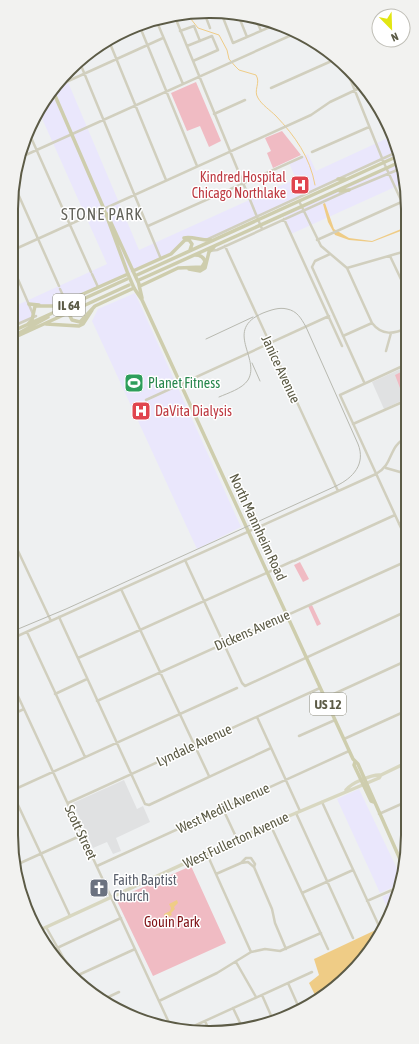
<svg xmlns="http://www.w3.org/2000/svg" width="419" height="1044" font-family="'Asap Condensed',sans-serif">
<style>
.commercial{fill:#eae7fc}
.education{fill:#e0e1e2}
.green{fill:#f0bbc3}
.water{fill:#efcc86}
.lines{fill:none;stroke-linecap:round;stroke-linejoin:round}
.stream{stroke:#efcc86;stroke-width:1}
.street{stroke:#d1cfbe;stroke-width:2.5}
.secondary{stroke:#d8d7c0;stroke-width:3.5}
.primary{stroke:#cecdad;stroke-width:3.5}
.rail{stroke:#b8b9b0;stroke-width:1}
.primary-bridge{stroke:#cecdad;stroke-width:3.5}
.labels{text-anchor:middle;stroke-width:3;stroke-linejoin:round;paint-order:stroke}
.shield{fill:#fff;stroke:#8d8c7e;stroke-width:1}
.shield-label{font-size:13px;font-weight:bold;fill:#5c5b46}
.health-label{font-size:14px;fill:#be3a42;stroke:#fff;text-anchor:end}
.street-label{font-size:14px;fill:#5c5b46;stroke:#fff}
.leisure-label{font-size:14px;fill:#27864d;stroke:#fff;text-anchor:start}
.worship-label{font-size:14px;fill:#5b616d;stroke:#fff;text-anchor:start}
.park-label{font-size:14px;fill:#801418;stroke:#fff}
.quarter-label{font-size:16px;letter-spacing:1px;fill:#63635b;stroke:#fff}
.rim{fill:none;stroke:#5c5b46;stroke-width:2}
</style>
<rect width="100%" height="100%" fill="#eef0f1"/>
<path class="commercial" d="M65,75L139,250L296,179L289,163L308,154L316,171L392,136L398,156L384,163L383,159L208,238L183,239L173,253L56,306L29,304L33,318L11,327V308L107,264L40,114L60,79Z
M400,162L406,182L291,234L284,215Z
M135,293L241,527L197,549L92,321L98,309Z
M359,789L401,877L400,884L380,893L337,799Z
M399,889L398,898L390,913L382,897Z"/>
<path class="education" d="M407,366V398L384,409L372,382Z
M124,780L137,809L143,806L150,822L116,838L121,851L113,854L107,842L93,848L73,803Z"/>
<path class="green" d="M196,82L221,141L209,147L200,126L187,131L171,93Z
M282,131L301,155L273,168L267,153L271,151L265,138Z
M407,369V386L400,388L395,375Z
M300,562L309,579L303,582L294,565Z
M312,605L321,624L317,626L308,606Z
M191,866L226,943L153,976L116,899Z"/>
<path class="water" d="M325,203L334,229L349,238L372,241L406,227V229L372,242L349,240L335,235L328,222L323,204Z
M177,900L178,903L174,907L175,909L171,913L172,915L165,919L164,914L170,911L171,908L169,904Z
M382,927L367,956L317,999L309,983L319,975L314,959Z"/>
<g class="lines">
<path class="stream" d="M187,14L198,28L219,35L227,50L229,59L235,66L239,70L256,75C261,83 253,90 258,98C262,105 270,110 276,116C295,136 310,157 315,185"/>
<path class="street" d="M204,12L210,28
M222,15L233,43L277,24
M175,17L262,229
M239,17L247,37
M256,19L261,31
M157,22L183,84
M140,27L197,166
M180,31L194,26L200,41
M109,41L166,180
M187,46L212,36L218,50L193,61
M80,63L161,259
M345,66L384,163L406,211
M55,87L163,38
M271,88L336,59
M214,114L245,100
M29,133L91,272
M312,152L369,127
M19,158L296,33
M15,187L59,286
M299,201L321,246L347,268L372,323
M284,219L342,346
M148,226L302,157
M206,240L397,152
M317,240L406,200
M225,246L338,491
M11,251L311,115L330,102L364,86
M209,251L217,250L349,190L402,168
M330,254L315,261L312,267L364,382
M390,256L407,292
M11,263L33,314
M347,268L406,251
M92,274L98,287
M60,289L66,302
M11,327L36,316
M343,336L372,323C382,336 394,334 407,328
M386,351L391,333
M407,364L340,395L407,541
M146,400L329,316
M353,424L407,400
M386,468L407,474
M399,524L407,520
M11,536L51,621
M185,560L242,683L245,686L407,611
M294,561L395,515
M121,589L209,776
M59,617L145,804L149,805L271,748
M27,632L85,757
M11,639L376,474C395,463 387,447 407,437
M78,658L293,561
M11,681L171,1027
M55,694L87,679
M325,698L408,660
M97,701L407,561
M11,715L24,709
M257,717L300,811
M299,736L335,720
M344,739L408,710
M11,790L70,916
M11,791L237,688
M322,802L379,926
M68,803L320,688
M223,809L237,839
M296,813L353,938
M379,814L408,801
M270,824L328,949
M207,854L251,952
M241,863L246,858H251L255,864L254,867
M16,865L82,835
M97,866L349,751
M216,874L241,863L248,862L254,867L272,909L275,923L286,949
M302,893L353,870
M367,901L399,887
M46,927L64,959L90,990
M57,948L121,918
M236,962L256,997
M74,977L135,949
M288,983L300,1010
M262,995L273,1020
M102,1000L119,992
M159,1001L217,973L251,952L265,949L280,951L321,933
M233,1008L243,1029
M205,1021L209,1030
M183,1031L312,972"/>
<path class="secondary" d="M346,790C351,783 372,774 381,775
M40,930L270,824L379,778L381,775L408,762"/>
<path class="primary" d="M338,179H345
M340,191L349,190
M107,214L133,271L171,254L185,240H189L192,244L190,250
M184,238C192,236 202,241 211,240
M189,269L200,271L205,268L209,252L214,247
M137,275L398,156
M139,280L400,162
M139,285L142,298
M140,286L178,268L202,267L205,262C204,257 200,255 195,255
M29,304L39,305
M74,310L70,316L72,320L80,322L95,306L134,288L142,300L353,759L358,764L403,866
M28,324L32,320L35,306H56L128,274L104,209L53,91
M46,324L79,326L83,324L92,310
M11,332L127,279
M12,337L48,317
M11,339L129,285
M355,762L354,765L371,801L374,802"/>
<path class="rail" d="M206,339L253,317
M252,363L260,381
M11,632L66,609L336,486C353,478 366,464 358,444L306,327C301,318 297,311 287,309C279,307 271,310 263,313C223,330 261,358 248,380C242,389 228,393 219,397"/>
<path class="primary-bridge" d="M133,271L139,284
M128,274L134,288"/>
</g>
<defs>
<symbol id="hospital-square" viewBox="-11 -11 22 22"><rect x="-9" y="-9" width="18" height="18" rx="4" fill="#e0444e" stroke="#fff"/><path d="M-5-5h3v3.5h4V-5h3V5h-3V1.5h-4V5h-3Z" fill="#fff"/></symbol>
<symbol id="stadium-square" viewBox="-11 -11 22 22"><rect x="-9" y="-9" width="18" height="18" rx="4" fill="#2e9e5b" stroke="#fff"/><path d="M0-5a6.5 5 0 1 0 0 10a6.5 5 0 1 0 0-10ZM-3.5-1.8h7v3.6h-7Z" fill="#fff"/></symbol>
<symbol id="church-square" viewBox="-11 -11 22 22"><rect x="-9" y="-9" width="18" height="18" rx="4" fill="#6b7280" stroke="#fff"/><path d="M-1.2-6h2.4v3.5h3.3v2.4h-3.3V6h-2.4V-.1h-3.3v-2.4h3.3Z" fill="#fff"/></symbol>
</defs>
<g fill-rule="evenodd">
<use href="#hospital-square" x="289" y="174" width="22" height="22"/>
<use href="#stadium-square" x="123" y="372" width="22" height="22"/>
<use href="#hospital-square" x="130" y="400" width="22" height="22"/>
<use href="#church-square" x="88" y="877" width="22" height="22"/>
</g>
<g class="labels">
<g class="shield">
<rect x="53" y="294" width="32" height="22" rx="3"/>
<rect x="310" y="693" width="36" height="22" rx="3"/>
</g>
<g class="shield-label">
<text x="69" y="310">IL 64</text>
<text x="328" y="709">US 12</text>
</g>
<g class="health-label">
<text x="286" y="182">Kindred Hospital<tspan x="286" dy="16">Chicago Northlake</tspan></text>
<text x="155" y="416" text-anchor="start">DaVita Dialysis</text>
</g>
<g class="street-label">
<text transform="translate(281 369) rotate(65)" y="5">Janice Avenue</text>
<text transform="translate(258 527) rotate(65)" y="5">North Mannheim Road</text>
<text transform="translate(252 630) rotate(-24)" y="5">Dickens Avenue</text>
<text transform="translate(194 745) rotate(-25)" y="5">Lyndale Avenue</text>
<text transform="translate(223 808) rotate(-25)" y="5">West Medill Avenue</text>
<text transform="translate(81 832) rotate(65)" y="5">Scott Street</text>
<text transform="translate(236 840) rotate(-25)" y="5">West Fullerton Avenue</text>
</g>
<g class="leisure-label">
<text x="148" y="388">Planet Fitness</text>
</g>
<g class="worship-label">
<text x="113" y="885">Faith Baptist<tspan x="113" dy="16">Church</tspan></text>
</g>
<g class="park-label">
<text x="172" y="927">Gouin Park</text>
</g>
<g class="quarter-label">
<text x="102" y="220">STONE PARK</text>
</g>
</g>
<path d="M0 0H419V1044H0ZM209 18H210A191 191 0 0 1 401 209V835A191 191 0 0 1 210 1026H209A191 191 0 0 1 18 835V209A191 191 0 0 1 209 18Z" fill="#f2f2f0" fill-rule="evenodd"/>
<path class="rim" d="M209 18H210A191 191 0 0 1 401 209V835A191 191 0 0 1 210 1026H209A191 191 0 0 1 18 835V209A191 191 0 0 1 209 18Z"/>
<g transform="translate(391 28) rotate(157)"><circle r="19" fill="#ffffff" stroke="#bebdb5"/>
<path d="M0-3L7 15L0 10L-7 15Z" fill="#e2e613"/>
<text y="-6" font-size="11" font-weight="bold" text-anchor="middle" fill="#5c5b46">N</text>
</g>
</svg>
